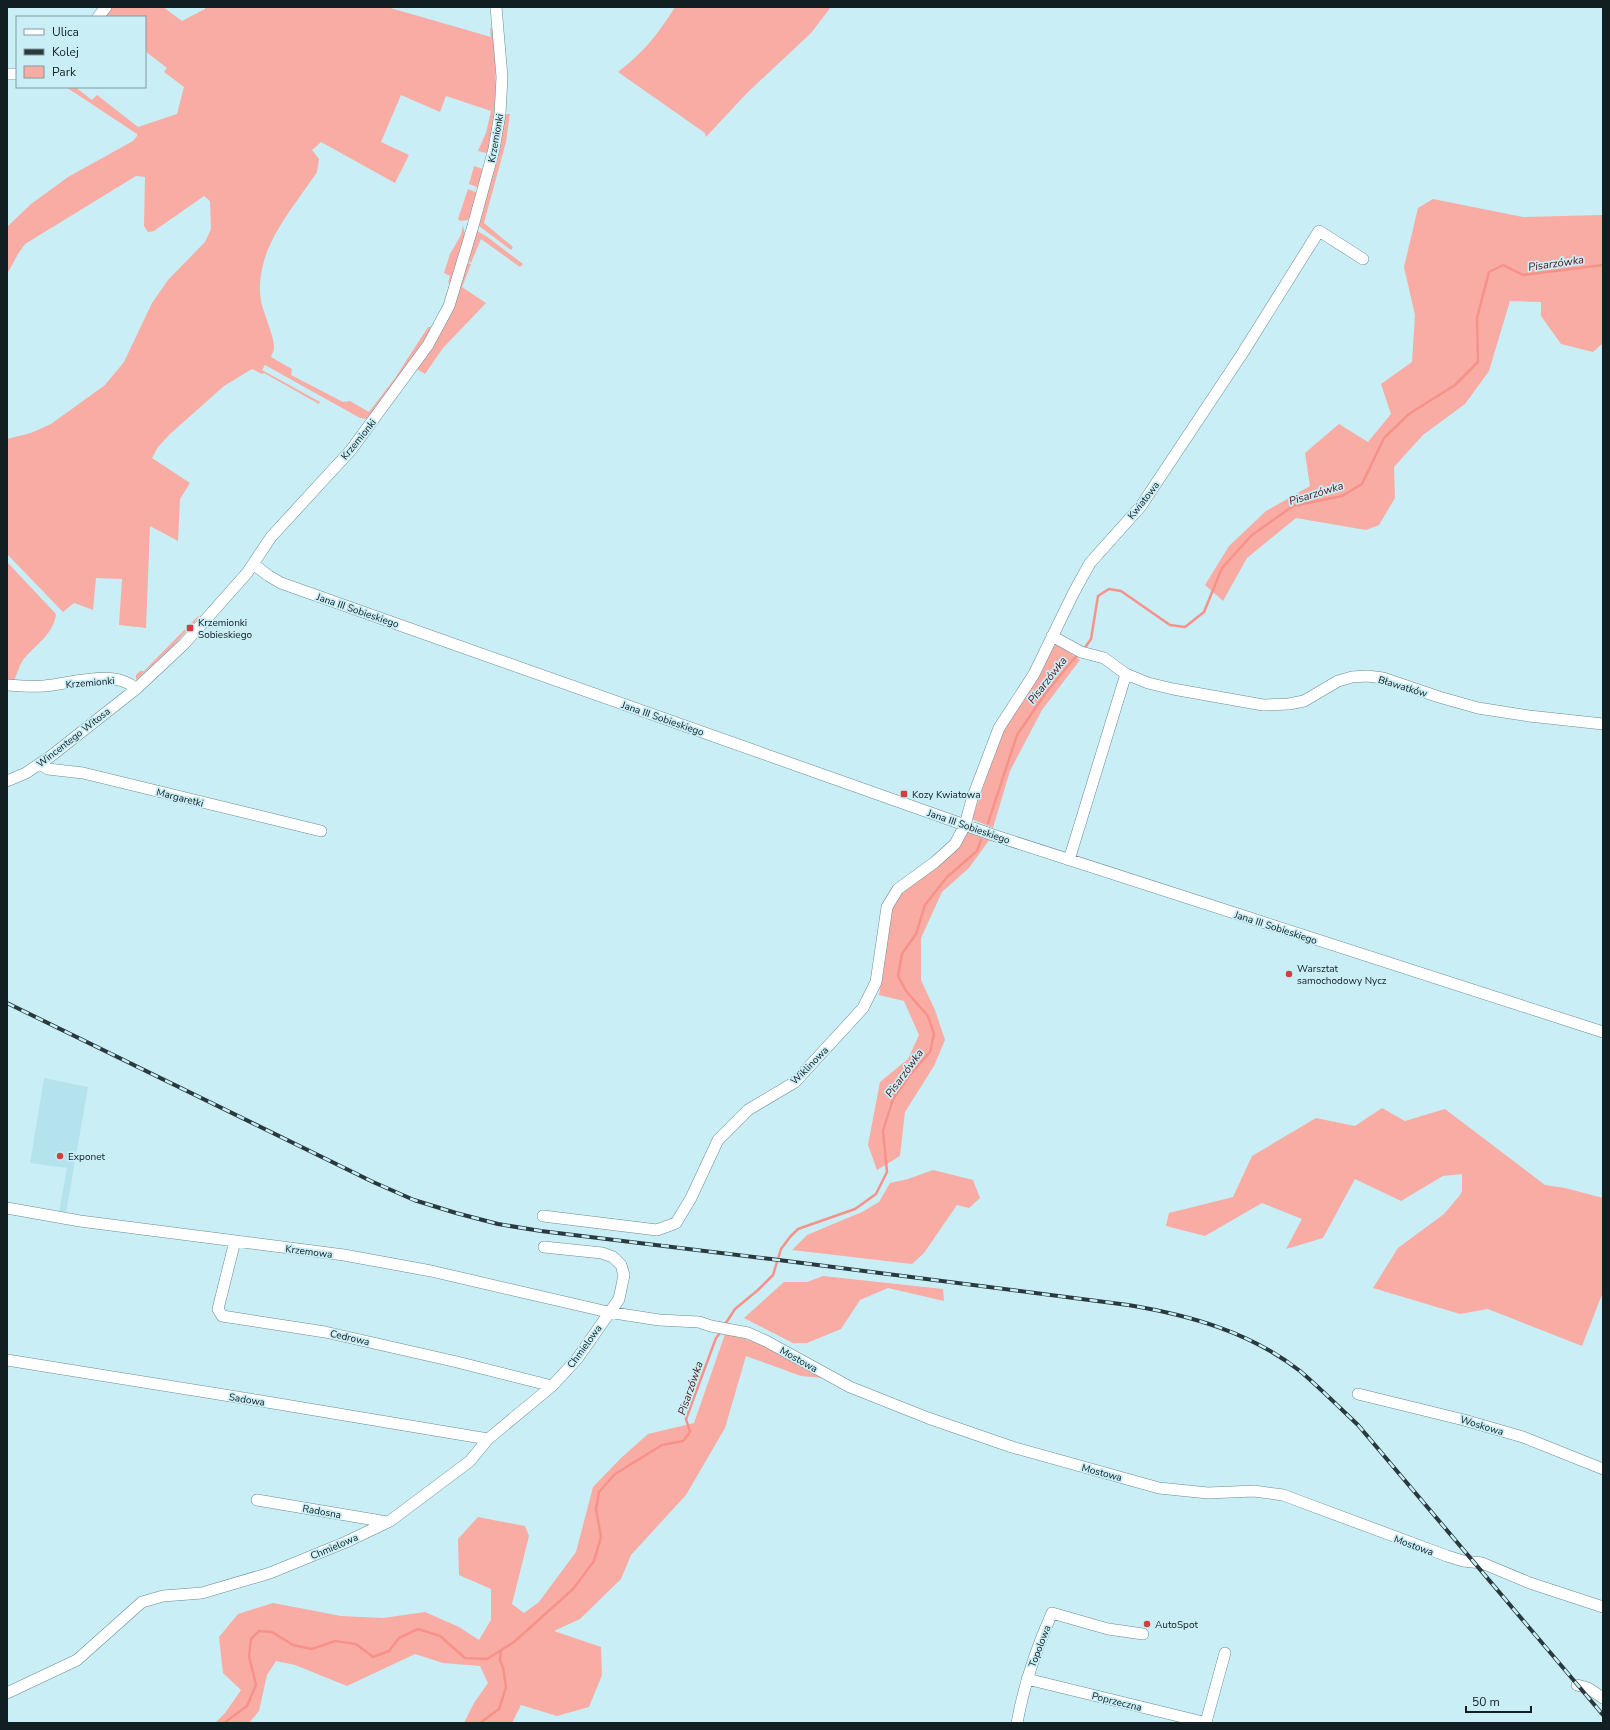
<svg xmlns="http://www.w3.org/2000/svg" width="1610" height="1730" font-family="'Nunito Sans',sans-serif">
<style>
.built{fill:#b5e3ed}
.green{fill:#f9aca4}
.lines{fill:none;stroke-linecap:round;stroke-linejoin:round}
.stream{stroke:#f7928a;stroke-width:2.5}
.minor-casing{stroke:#6a8c93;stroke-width:12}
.minor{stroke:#fff;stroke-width:11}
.rail-casing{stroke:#29393d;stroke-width:4}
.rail{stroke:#c9eef6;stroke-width:2.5;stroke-dasharray:8;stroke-linecap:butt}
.poi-dot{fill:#cf403e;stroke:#c9eef6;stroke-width:1.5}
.labels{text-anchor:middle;stroke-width:3.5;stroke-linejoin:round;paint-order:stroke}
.street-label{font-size:10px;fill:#121f22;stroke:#c9eef6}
.poi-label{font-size:10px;fill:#121f22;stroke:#c9eef6;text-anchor:start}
.water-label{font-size:11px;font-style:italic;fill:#501211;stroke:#c9eef6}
</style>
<rect width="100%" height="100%" fill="#c9eef6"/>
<path class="built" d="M44,1078L88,1087L66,1213L59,1212L67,1168L30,1163Z"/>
<path class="green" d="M109,7H163L182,21L205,9V7H387L491,37L490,28L492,29C498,75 496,106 489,151L486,153L478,151L486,133L491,111L446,96L440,112L401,95L381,142L409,155L395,183L321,142L312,150L319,159L317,172C292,210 253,251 261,301C263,312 275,338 274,348C274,351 272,354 271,357L292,369L291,375L343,402L350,401L369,412L395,378L428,327H433L423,345L369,419L360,418L265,365L262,370L320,402L319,404L264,373L262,374L252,369L224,386L170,434L158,447L152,458L190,483L180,499L178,541L150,526L146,628L119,625L122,579L96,578L93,610L74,603L63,612L7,554V439L31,433L51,424L105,385L124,362L152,303L168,280L205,242L211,229L210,201L204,196L154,231L148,232L144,226L145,177L136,176L25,244L18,254L7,274V227L31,204L68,177L133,141L137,136V134L66,87H75L92,100L97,95L138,127L177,114L184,87L164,72L167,68L145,51V17H102Z
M675,7H831L811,33L747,93L706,137L705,133L618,72C644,52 658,34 675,7Z
M505,114H510L506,142L484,223L513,247L511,250L479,226Z
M474,166L483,169L480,186L477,187L469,184Z
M468,189L478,193L471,217L467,220L460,221L458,219Z
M1433,199L1523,217L1603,215V343L1593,352L1561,344L1541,316V302L1510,301L1489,371L1465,404L1423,435L1394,467L1395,498L1379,525L1366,530L1296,518L1247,558L1223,601L1205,585L1229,546L1266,511L1310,486L1305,453L1339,424L1368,442L1391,414L1381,384L1412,362L1415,315L1404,267L1418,208Z
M463,225L465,236L452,282L448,283L450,276L444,273L450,254L461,235Z
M477,231L486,236L523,264L520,267L481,239L471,263L468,261Z
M468,263L471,264L462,287L486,303L443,348L425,374L417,369Z
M7,562L56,614C54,634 35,645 23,660C19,666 17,674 14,681H7Z
M198,616L199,617L173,646L136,680V675L140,671H144Z
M1056,643L1080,660L1042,710L1010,771L993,828L972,819L1003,731L1039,675Z
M968,831L990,839L969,868L942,892L921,938V980L935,1010L945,1040L934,1066L905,1112L900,1156L877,1170L868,1145L880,1082L908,1059L919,1035L904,1001L879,995L884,967L891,909L904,891Z
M1382,1108L1405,1121L1445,1109L1545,1185L1565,1188L1603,1198V1292L1582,1346L1488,1309L1460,1314L1373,1288L1398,1248L1444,1214L1460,1195L1462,1191V1174L1443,1176L1401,1201L1355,1179L1323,1238L1286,1249L1302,1219L1262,1203L1205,1236L1166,1226L1169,1213L1233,1197L1252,1156L1316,1118L1355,1126Z
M933,1170L973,1180L980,1198L969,1208L957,1205L924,1253L912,1264L792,1250L807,1235L862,1212L879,1202L890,1183L908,1179Z
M823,1276L943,1289L944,1301L888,1288L860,1300L841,1329L807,1343H793L744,1318L784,1282H807Z
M725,1334C758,1339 793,1361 822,1378L801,1376L746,1356L725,1428L686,1495L631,1555L621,1579L580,1619L554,1631L601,1647L602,1675L589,1707L557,1716L521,1705L512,1723H464L474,1703L488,1683L480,1666L443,1663L415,1654L347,1686L295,1665L276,1661L267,1675L259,1711L249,1723H215L225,1713L241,1690L223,1673L219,1637L238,1614L273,1603L341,1616L383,1618L425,1612L459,1627L479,1640L491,1620V1589L459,1575L458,1539L478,1517L525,1526L529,1536L512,1604L524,1613L539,1602L576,1552L593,1487L621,1458L648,1434L694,1423Z"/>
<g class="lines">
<path class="stream" d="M1084,649L1091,639L1098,596L1109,589L1121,591L1170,625L1185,627L1204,612L1222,568L1252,535L1293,506L1342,496L1362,484L1384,438L1409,414L1455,385L1478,362L1477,318L1489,272L1503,265L1523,275L1603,265
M988,823L1017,735L1045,694L1072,661L1079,654
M724,1326L735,1309L758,1290L773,1275L781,1249L790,1237L798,1229L855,1209L876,1194L887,1172L883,1131L893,1099L909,1076L930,1052L934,1034L928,1016L906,991L898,976L902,954L916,934L925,905L947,877L977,851L981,840
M224,1723L247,1706L256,1685L249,1656L251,1639L259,1631L272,1632L293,1645L312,1649L335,1641L356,1644L373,1657L389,1651L399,1638L418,1629L440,1636L465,1658L487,1659L514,1642L573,1589L594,1561L601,1537L596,1509L599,1492L615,1474L662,1445L683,1441L690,1432L686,1419L716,1338L721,1332
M480,1723L499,1709L506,1687L503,1667L500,1661L501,1650"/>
<defs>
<path id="minor" d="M98,17L106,7
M7,74H17
M253,564L269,576L281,583L993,835L1603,1032
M1052,636L1081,652L1104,658L1126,674L1148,683L1173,689L1263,705L1289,704L1304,701L1338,681L1352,677L1367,676L1383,678L1439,697L1478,708L1529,716L1603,724
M7,685C19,686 32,687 44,686C70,684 115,668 136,689
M40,764L48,769L83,773L321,831
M7,781L26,773L51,756L136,689L184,644L247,573L271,537L351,450L428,345L449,306L473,226L494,149L500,114L502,77L496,7
M1069,860L1126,674
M7,1208L80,1221L344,1255L431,1271L608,1312L659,1320L699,1322L711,1326L748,1333L766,1341L850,1387L928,1418L1012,1447L1159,1488L1208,1493L1254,1491L1283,1495L1447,1556L1463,1561L1482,1563L1530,1583L1603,1607
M543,1216L657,1230L676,1223L691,1198L718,1140L748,1110L795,1082L863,1008L876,982L887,907L898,889L935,862L955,844L965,825L972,799L999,728L1034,674L1074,592L1090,563L1141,506L1242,354L1319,231L1363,259
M235,1241L218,1309L222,1316L325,1332L457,1362L552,1386
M7,1360L261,1401L488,1439
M1358,1394L1464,1420L1523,1437L1603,1469
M257,1500L387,1522
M1027,1679L1207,1723
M1577,1685L1588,1688L1603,1698
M7,1693L77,1660L142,1602L163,1596L202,1593L270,1573L346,1542L390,1521L470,1461L488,1439L552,1386L577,1359L619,1299L624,1275L621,1265L613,1257L602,1253L544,1247
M1206,1722L1225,1653
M1017,1723C1024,1684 1036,1649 1052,1613L1108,1629L1143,1634"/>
</defs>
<use href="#minor" class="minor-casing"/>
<use href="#minor" class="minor"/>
<defs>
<path id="rail" d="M7,1003L373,1182L414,1200L456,1213L498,1224L541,1231L771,1259L1128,1305C1189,1315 1250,1332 1300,1371C1320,1388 1339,1407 1358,1425L1603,1715"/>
</defs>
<use href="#rail" class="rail-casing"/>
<use href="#rail" class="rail"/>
</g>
<g class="poi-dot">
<rect x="186" y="624" width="8" height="8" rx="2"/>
<rect x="900" y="790" width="8" height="8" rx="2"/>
<circle cx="1289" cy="974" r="4"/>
<circle cx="60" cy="1156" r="4"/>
<circle cx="1147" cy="1624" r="4"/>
</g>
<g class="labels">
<g class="street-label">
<text transform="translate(495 138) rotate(-80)" y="4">Krzemionki</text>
<text transform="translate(358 439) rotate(-51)" y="4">Krzemionki</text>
<text transform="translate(1143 500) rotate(-52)" y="4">Kwiatowa</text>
<text transform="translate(358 610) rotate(19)" y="4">Jana III Sobieskiego</text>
<text transform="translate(90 682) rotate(-5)" y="4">Krzemionki</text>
<text transform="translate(1403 686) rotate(17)" y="4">Bławatków</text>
<text transform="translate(663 718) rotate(19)" y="4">Jana III Sobieskiego</text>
<text transform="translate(73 737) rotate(-38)" y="4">Wincentego Witosa</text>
<text transform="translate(180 797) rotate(14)" y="4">Margaretki</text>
<text transform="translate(969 826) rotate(19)" y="4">Jana III Sobieskiego</text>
<text transform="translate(1276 927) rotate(18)" y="4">Jana III Sobieskiego</text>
<text transform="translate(809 1065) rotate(-45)" y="4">Wiklinowa</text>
<text transform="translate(309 1251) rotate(7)" y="4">Krzemowa</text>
<text transform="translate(350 1337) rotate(13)" y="4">Cedrowa</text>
<text transform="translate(584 1346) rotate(-54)" y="4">Chmielowa</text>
<text transform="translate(799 1359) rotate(29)" y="4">Mostowa</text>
<text transform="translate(247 1399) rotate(9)" y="4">Sadowa</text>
<text transform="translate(1482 1425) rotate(17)" y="4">Woskowa</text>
<text transform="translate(1102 1472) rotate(15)" y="4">Mostowa</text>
<text transform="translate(322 1511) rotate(10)" y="4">Radosna</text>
<text transform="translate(1414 1545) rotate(20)" y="4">Mostowa</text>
<text transform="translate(334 1546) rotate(-23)" y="4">Chmielowa</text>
<text transform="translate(1039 1646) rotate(-69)" y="4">Topolowa</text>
<text transform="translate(1117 1701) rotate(14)" y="4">Poprzeczna</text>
</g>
<g class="poi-label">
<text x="198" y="626">Krzemionki<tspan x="198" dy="12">Sobieskiego</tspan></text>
<text x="912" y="798">Kozy Kwiatowa</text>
<text x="1297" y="972">Warsztat<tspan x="1297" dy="12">samochodowy Nycz</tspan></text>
<text x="68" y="1160">Exponet</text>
<text x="1155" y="1628">AutoSpot</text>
</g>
<g class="water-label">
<text transform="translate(1556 263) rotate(-8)" y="4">Pisarzówka</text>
<text transform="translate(1316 493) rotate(-17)" y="4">Pisarzówka</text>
<text transform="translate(1047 680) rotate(-52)" y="4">Pisarzówka</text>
<text transform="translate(904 1073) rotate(-54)" y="4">Pisarzówka</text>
<text transform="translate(690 1388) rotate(-71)" y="4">Pisarzówka</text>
</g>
</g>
<rect width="1610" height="1730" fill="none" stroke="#121f22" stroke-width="16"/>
<rect x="16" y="16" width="130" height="72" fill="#c9eef6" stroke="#809ba1"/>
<rect x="24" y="29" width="20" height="6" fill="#ffffff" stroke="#809ba1"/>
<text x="52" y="36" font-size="12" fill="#121f22">Ulica</text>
<rect x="24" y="49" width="20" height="6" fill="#29393d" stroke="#809ba1"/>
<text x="52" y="56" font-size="12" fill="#121f22">Kolej</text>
<rect x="24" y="66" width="20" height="12" fill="#f9aca4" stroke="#809ba1"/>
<text x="52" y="76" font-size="12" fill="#121f22">Park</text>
<path d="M1466 1706v6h65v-6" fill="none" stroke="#121f22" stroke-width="2"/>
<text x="1472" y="1706" font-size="12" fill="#121f22" stroke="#c9eef6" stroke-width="3" paint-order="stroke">50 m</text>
</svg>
